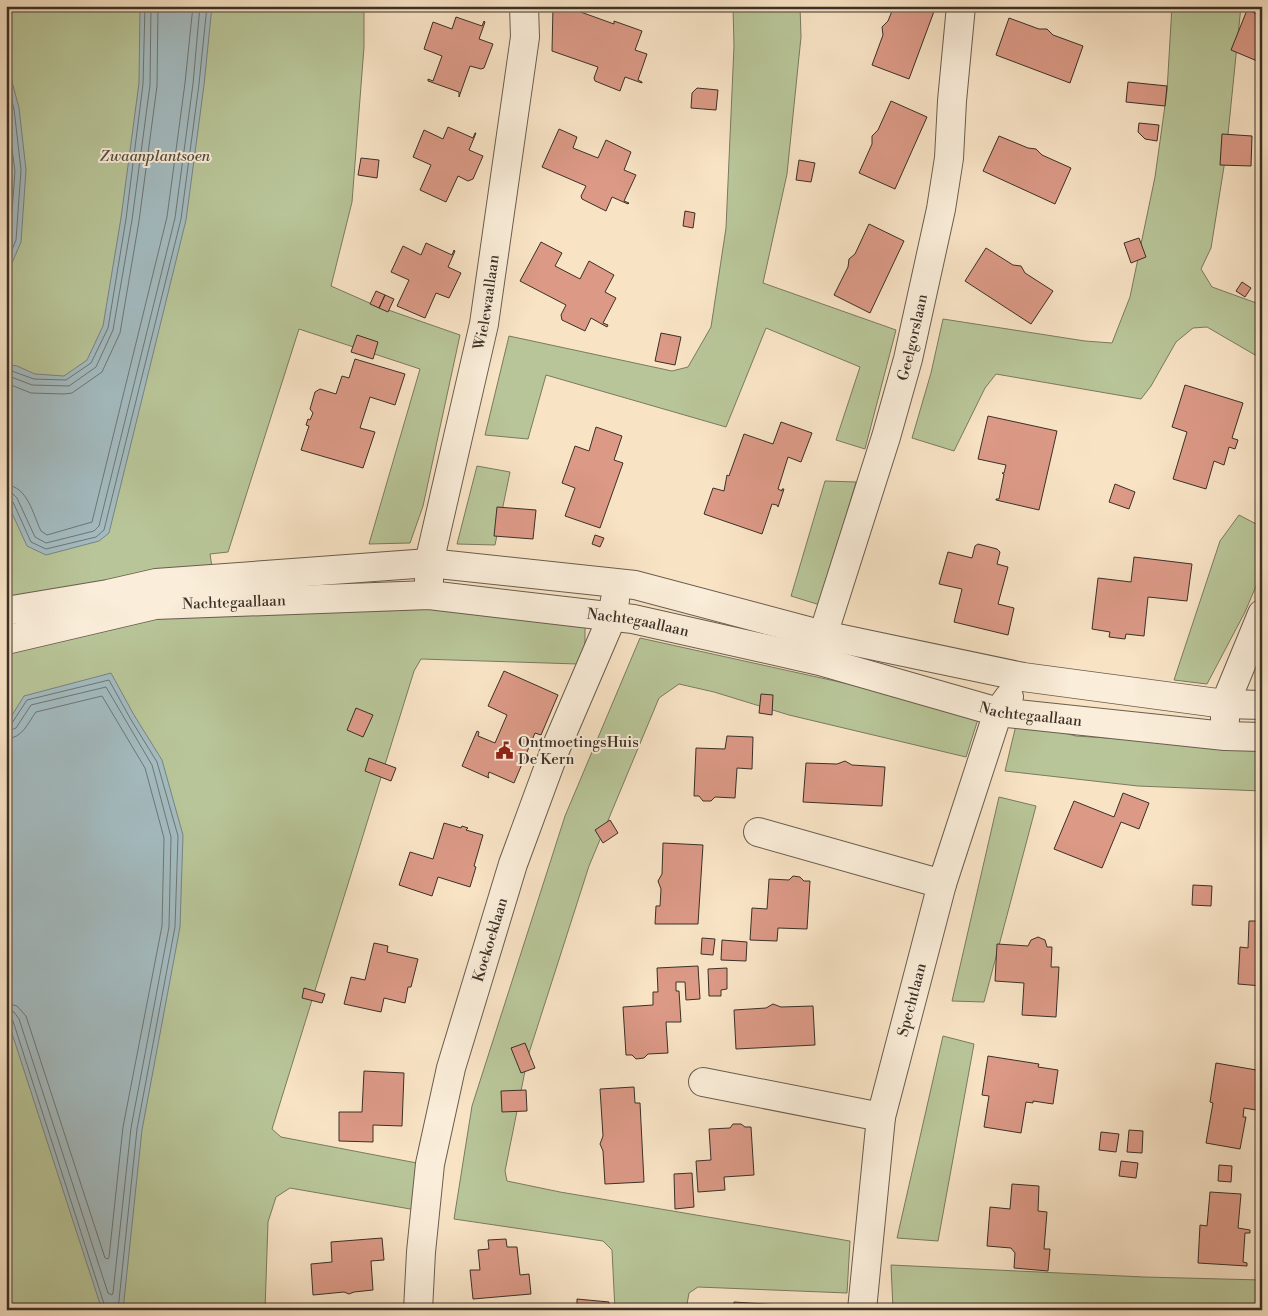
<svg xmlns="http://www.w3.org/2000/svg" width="1268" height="1316" font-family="'Libre Bodoni',serif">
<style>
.green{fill:#b8c598;stroke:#7a7a60}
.water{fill:#a3bbc0;stroke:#798383}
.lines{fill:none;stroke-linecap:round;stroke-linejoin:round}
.shore{stroke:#6f7674;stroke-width:1}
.building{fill:#db9986;stroke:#3b3027}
.street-casing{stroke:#6a5d4e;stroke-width:30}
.street{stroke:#faedd9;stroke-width:28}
.labels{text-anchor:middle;stroke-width:4;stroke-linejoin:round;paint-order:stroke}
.park-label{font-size:15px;font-style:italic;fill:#544e3e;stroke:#faedd9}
.street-label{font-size:15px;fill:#3b3027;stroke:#faedd9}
.poi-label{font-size:15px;fill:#3b3027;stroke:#faedd9;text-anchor:start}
</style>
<rect width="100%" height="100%" fill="#f8e3c5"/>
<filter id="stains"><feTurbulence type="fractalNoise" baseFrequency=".004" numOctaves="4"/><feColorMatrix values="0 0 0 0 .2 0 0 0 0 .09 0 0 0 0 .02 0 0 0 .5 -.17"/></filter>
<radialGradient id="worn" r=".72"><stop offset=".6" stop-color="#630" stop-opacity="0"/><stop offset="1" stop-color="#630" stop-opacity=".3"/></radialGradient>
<path class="green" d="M6,6H364V47L352,202L331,286L374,305L460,335L423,506L410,543L369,544L420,369L299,329L228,552L210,554L219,613L429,604L585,626V649L578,664L421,659L414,671L272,1129L281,1137L422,1164L416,1210L290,1188L276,1197L268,1222L265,1310H6Z
M733,6H800L801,37L787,174L763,283L896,330L865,449L836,440L860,367L766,328L726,427L546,375L528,439L485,435L509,336L672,371L688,367L711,327L726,228L734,46Z
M1172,6H1241L1226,154L1211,248L1201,269L1212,287L1262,305V359L1207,327L1193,328L1176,342L1151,386L1141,399L996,374L985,388L954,451L912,438L931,373L943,319L1085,341L1112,343L1130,297L1155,177L1167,91Z
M477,466L510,472L495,545L457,544Z
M825,481L856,482L820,605L791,596Z
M1239,515L1262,527V572L1245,612L1207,684L1174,680L1220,541Z
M640,638L980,713L966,757L789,715L714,692L679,684L659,698L589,866L528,1056L505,1171L507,1181L560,1192L850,1241L847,1293L698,1287L689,1293L686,1310H615L612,1250L603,1241L454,1219L472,1106L565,816Z
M1017,721L1076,736L1262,748V791L1138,786L1005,771Z
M999,797L1036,806L984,1002L952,1001Z
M943,1036L974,1044L938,1241L897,1238Z
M891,1265L1144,1277L1262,1280V1310L893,1309Z"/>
<path class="water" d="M140,6H212L204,85L186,220L109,533L99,541L46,555L27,546L6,500V364L17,366L35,374L64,376L87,360L103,326L121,218L139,83Z
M6,59L19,108L26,170L21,242L6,277Z
M111,673L134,715L162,760L183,835L180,927L142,1130L123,1310H102L6,1015V725L24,696Z"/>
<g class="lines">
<path class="shore" d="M6,79L14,109L21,170L16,240L6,264
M6,105L15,171L10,239L6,247
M6,369L34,379L66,380L91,363L108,328L126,219L143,84L145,6
M6,375L32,385L69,386L96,367L113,330L132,220L150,85L151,6
M6,383L31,393L64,394L72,393L102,372L120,333L139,221L157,86L158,6
M6,485C28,486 33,515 41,531L47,535L92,522L167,217L185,83L193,6
M6,493L13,494L17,498L35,537L46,543L94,531L99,526L175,218L193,84L200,6
M6,499L13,502L31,542L46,549L96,537L104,530L181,219L199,84L207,6
M6,725L12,723L27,700L109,680L130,718L157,762L178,836L175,927L137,1129L118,1310
M6,732L16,728L31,705L106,687L152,765L171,837L169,927L131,1128L113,1293L112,1295L108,1293L19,1019L14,1012L6,1011
M6,739C23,738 27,724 36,712L102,696L145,768L164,838L162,926L123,1127L109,1257L108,1259L105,1258L26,1016L17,1006L6,1003
M6,1017L11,1018L13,1021L106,1310"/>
</g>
<path class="building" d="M553,6H564L614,24V21L642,31L635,50L647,54L638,80L642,82V83L625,77L620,91L595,81L594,78L598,67L552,51Z
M894,6H936L909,79L872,65L883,35L882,27L888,21Z
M1247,10L1262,16V63L1231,50Z
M456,17L482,26L484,21L485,22L479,39L493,44L484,68L481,69L470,66L459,97V92L428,81V79L433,81L442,56L424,49L433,22L452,29Z
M1009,18L1039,29H1047L1053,35L1083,46L1070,83L996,55Z
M1128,82L1167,86L1165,106L1126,102Z
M697,88L718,90L716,110L691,108L692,93Z
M891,101L927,117L895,189L859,173L872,144V136L878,130Z
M1139,123L1159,125L1157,141L1145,139L1138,132Z
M448,127L473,138L475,133H476L469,150L483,156L473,179L468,181L458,176L446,202L420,190L431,165L413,157L424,130L443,139Z
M559,129L577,137L573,148L598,158L606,140L631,152L624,170L636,175L624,201L629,203L628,204L612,197L606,211L582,199L581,196L586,186L542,167Z
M1222,134L1252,136L1251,166L1220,165Z
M999,136L1028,148L1036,149L1042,155L1071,168L1055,204L983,171Z
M361,158L379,160L377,178L358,175Z
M799,160L815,163L811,182L796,180Z
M685,211L695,213L693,228L683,226Z
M869,224L904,241L870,313L834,295L848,267L849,259L855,254Z
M1139,238L1146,257L1131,263L1124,243Z
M541,242L562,253L555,266L580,279L589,261L614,275L605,292L616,298L603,323L608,325L607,327L591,318L585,331L562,320L561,315L566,305L520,281Z
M426,243L452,255L454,250L455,251L448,267L461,273L449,298L436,293L425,318L397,306L409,280L391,272L403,246L421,255Z
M986,248L1013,265L1021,266L1025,273L1053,291L1031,324L965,281Z
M1242,282L1251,288L1245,297L1236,291Z
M376,291L385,295L379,308L370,304Z
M385,295L394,299L388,312L379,308Z
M661,333L681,337L675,365L655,361Z
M357,335L378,342L373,359L351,352Z
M355,359L405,374L395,405L370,397L360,428L375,432L363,468L301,450L309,426L306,425L308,419L310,420L313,413L310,409L315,392L320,389L336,394L342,376L349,378Z
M1185,385L1243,403L1232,438L1238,440L1235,449L1229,447L1224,465L1214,461L1206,489L1173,479L1187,432L1172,427Z
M988,416L1057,431L1039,510L996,500V499H999L1004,474L1002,473H1004L1006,465L978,459Z
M781,422L812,433L801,462L788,457L778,489L782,491V489H784L778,507L777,505L772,504L762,534L704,514L713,488L724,491L727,475L729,476L744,434L773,444Z
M596,427L622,436L614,460L623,463L600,528L565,516L575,488L562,483L575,446L589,451Z
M1115,484L1135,492L1129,509L1109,502Z
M497,507L536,510L533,539L494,536Z
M595,535L604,538L600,547L592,544Z
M978,544L997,549L1000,552L997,564L1008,567L998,604L1014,608L1008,635L954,622L962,589L939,584L948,552L972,558L975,546Z
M1134,557L1192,564L1187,601L1148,597L1144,636L1126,634L1125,639L1109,637L1110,632L1092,629L1098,578L1131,582Z
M504,671L558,695L541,735L535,733L514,783L489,772L488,776L489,778L462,766L477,731L479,732L478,736L495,743L507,715L488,706Z
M761,694L773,695L772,715L759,713Z
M356,708L373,715L363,737L347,730Z
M727,736L753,737L752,769L737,768L735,798L715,797L711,801H703L699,796H694L696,748L725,749Z
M369,758L396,768L391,781L365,771Z
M845,761L852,765L885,767L882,806L803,802L806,763L837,764Z
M1123,793L1149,803L1139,829L1121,822L1102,868L1054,849L1074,801L1114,817Z
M610,820L618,833L603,843L595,830Z
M444,823L461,828L462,826L468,828L466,830L483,835L474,866L476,867L470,887L438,877L432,896L399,885L410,852L433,859Z
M663,843L703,845L698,924H655L656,906H660L661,889L658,881L662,874Z
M793,876L800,877L804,881H810L807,929L778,928L777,941L750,940L752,908L767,909L769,879L789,880Z
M1193,885L1212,886L1211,906L1192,905Z
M1249,921H1262V986L1238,984L1240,947L1248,948Z
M1038,937L1045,940L1047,947H1052L1051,967H1059L1056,1017L1022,1015L1024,983L995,981L997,944L1028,946L1031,940Z
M702,938L715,939L713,955L701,954Z
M722,940L747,942L746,961L721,960Z
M374,943L388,946L387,952L418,959L411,987H408L405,1003L384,998L381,1012L344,1004L351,977L365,980Z
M698,966L700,999L686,1000L685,982H676V991H679L681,1022H666L668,1053L648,1054L644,1058L636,1059L632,1055H626L623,1007L653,1005V992H658L657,968Z
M727,968V989L721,990V996H709L708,969Z
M304,988L325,994L322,1003L302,998Z
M773,1004L781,1007L813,1006L815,1045L736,1049L734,1010L766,1008Z
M525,1043L535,1068L521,1073L511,1048Z
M988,1056L1039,1064L1038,1067L1058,1070L1053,1104L1033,1101V1103L1026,1102L1021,1133L984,1127L989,1096L982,1095Z
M1216,1063L1262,1071V1111L1244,1108L1243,1117H1246L1240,1149L1206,1143L1213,1103L1210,1102Z
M364,1071L404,1073L402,1126L373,1125V1142L339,1141V1112H362Z
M634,1087L635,1103H640L644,1182L605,1184L603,1151L600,1144L603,1136L600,1089Z
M526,1090L527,1111L502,1112L501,1091Z
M733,1124H741L745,1127H751L754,1175L724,1177L725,1190L698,1192L696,1161L711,1160L709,1129L730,1128Z
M1129,1130L1143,1131L1142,1153L1127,1152Z
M1101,1132L1119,1134L1116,1152L1099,1150Z
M1121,1161L1138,1163L1136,1178L1119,1176Z
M1219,1165L1232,1166L1231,1182L1218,1181Z
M692,1173L694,1207L675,1209L674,1174Z
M1012,1184L1039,1186L1038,1211L1047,1212L1044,1249H1050L1048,1271L1014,1268L1015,1253L1011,1248L987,1246L990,1207L1010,1209Z
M1210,1192L1241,1194L1238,1228L1250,1230V1233H1245L1243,1262L1247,1263V1266L1198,1263L1200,1225L1207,1226Z
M382,1238L384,1260L371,1261L373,1290L354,1292L349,1294L344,1292L313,1295L311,1264L332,1262L331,1242Z
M506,1239L507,1247H517L520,1275L529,1274L531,1294L473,1299L470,1270H480L478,1250L489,1249L488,1240Z
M577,1299L609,1302V1310H577Z
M734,1302L780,1305V1308L809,1310H733Z"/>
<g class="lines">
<defs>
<g id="street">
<path id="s1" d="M429,581V563L484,324L525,37L524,6"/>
<path d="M6,611L108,594L156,583L429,563L635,585L823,635L1023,677L1225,704L1262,705"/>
<path id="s2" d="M6,640L155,605L429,595L633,619L820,661L998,712L1225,736L1262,737"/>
<path id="s3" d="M821,652L823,635L886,437L908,359L941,209L949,158L952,101L961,6"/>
<path d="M1225,720V704L1262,614"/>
<path d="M758,832L942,884"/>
<path d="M703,1082L881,1117"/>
<path id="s4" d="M418,1310L421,1252L430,1164L451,1068L513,864L555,750L612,617L615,600"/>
<path id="s5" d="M862,1310L881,1117L942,884L998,712L1009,697"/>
</g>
</defs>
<use href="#street" class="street-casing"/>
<use href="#street" class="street"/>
</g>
<defs>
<symbol id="civic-bare" viewBox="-9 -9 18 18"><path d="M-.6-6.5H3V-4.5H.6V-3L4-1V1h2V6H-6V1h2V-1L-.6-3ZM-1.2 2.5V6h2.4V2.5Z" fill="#8f2418" stroke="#faedd9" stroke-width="2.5" paint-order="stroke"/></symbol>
</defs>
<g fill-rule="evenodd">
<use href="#civic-bare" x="492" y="738" width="25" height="25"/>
</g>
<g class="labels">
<g class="park-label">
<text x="155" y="161">Zwaanplantsoen</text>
</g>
<g class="street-label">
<text dy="5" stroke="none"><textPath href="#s1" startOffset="285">Wielewaallaan</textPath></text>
<text dy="5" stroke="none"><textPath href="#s3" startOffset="328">Geelgorslaan</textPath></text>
<text dy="5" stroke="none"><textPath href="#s2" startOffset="232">Nachtegaallaan</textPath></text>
<text dy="5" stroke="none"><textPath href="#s2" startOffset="638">Nachtegaallaan</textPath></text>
<text dy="5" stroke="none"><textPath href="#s2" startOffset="1042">Nachtegaallaan</textPath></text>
<text dy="5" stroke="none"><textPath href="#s4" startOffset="379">Koekoeklaan</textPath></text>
<text dy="5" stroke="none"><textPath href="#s5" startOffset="315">Spechtlaan</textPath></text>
</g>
<g class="poi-label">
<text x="518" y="747">OntmoetingsHuis<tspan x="518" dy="17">De Kern</tspan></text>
</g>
</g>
<rect width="1268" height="1316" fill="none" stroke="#f8e3c5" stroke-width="25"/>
<rect x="8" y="8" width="1253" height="1301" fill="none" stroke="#3b3027" stroke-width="2.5"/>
<rect x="12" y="12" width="1243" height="1291" fill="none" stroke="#3b3027"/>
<rect width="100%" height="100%" filter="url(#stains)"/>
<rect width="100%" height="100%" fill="url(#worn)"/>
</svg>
